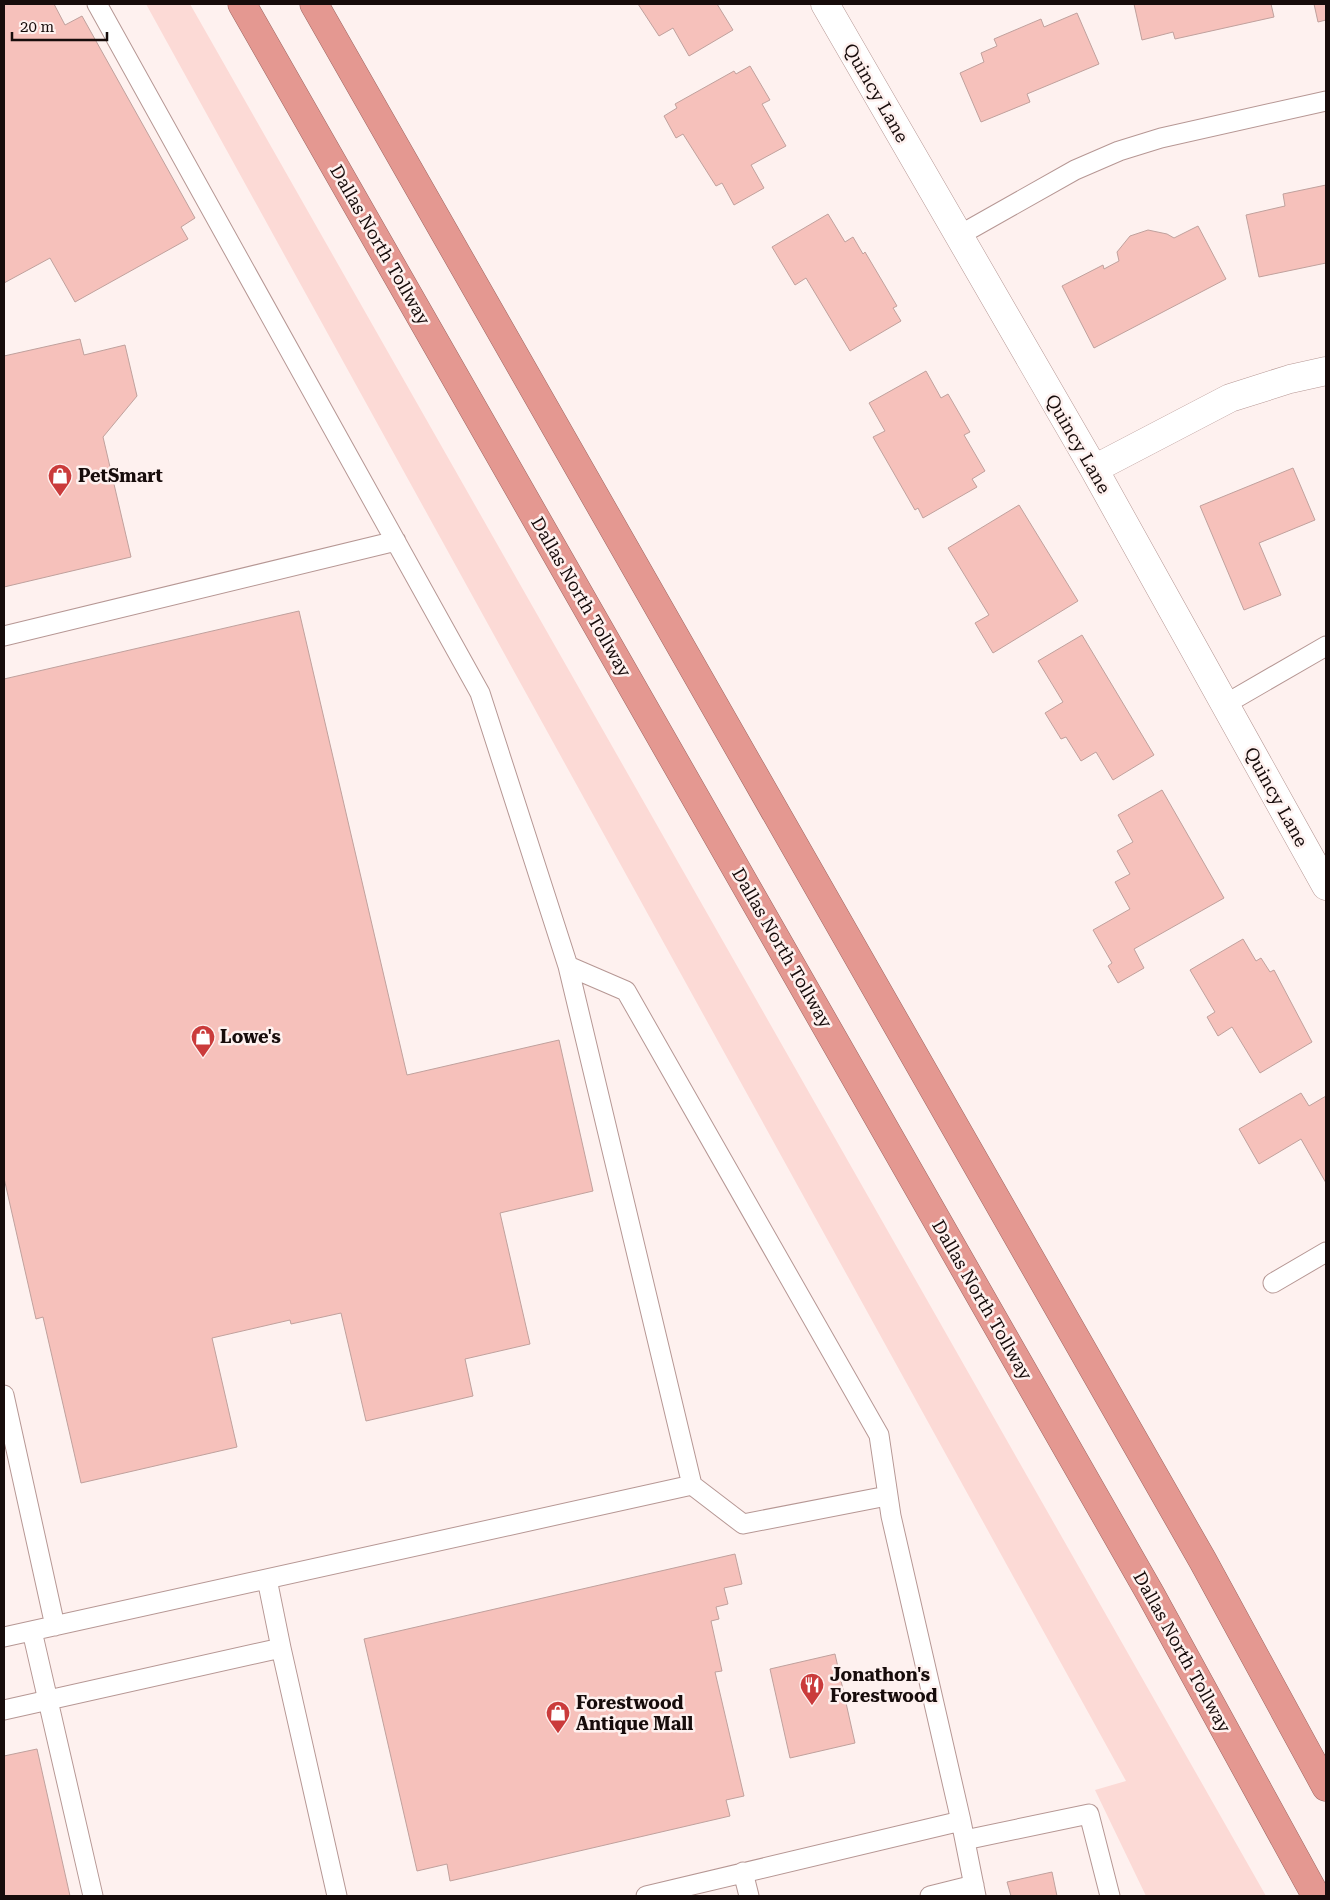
<svg xmlns="http://www.w3.org/2000/svg" width="1330" height="1900" font-family="'Roboto Serif',serif">
<style>
.grass{fill:#fcdad6}
.building{fill:#f6c1bb;stroke:#c0a19d}
.lines{fill:none;stroke-linecap:round;stroke-linejoin:round}
.service-casing{stroke:#b69794;stroke-width:21}
.minor-casing{stroke:#b69794;stroke-width:29}
.motorway-casing{stroke:#9c6762;stroke-width:29}
.service{stroke:#fff;stroke-width:19}
.minor{stroke:#fff;stroke-width:28}
.motorway{stroke:#e49891;stroke-width:28}
.labels{text-anchor:middle;stroke-width:5;stroke-linejoin:round;paint-order:stroke}
.street-label{font-size:18px;fill:#170c0b;stroke:#fef1ef}
.poi-label{font-size:18px;font-weight:bold;fill:#170c0b;stroke:#fef1ef;text-anchor:start}
</style>
<rect width="100%" height="100%" fill="#fef1ef"/>
<path class="grass" d="M146,4H190L1266,1896H1146L1095,1790L1126,1781Z"/>
<path class="building" d="M4,4H54L65,25L82,16L195,218L181,227L188,239L75,302L50,258L4,283Z
M638,4H717L733,30L689,56L673,28L659,36Z
M1134,4H1271L1274,17L1175,39L1173,32L1142,40Z
M1314,4H1326V20L1318,22Z
M1077,13L1099,64L1027,94L1030,102L981,122L960,73L984,62L981,53L997,46L994,39L1041,19L1044,27Z
M750,66L770,100L762,104L786,146L751,165L764,188L734,205L722,183L716,186L683,134L676,138L664,116L677,108L675,104L734,71L736,74Z
M1326,185V263L1259,277L1246,215L1285,206L1283,194Z
M828,214L845,242L853,237L863,254L865,252L897,306L893,308L901,321L850,351L806,278L795,285L772,247Z
M1198,226L1226,279L1094,348L1062,286L1103,265L1104,269L1119,261L1117,252L1130,236L1148,230L1167,234L1174,238Z
M80,339L84,355L125,345L137,396L103,437L131,557L4,587V356Z
M926,371L941,398L948,394L970,432L964,435L985,471L972,479L977,487L923,518L918,508L915,510L873,437L885,431L869,403Z
M1293,468L1315,520L1259,543L1281,595L1244,610L1200,506Z
M1019,505L1078,601L993,653L975,623L989,615L948,548Z
M299,611L407,1075L559,1040L593,1191L500,1213L530,1344L465,1359L473,1396L366,1421L341,1313L291,1324L290,1320L212,1338L237,1447L81,1483L43,1317L36,1319L4,1178V679Z
M1082,635L1154,755L1113,780L1096,752L1081,761L1066,737L1061,739L1045,713L1063,702L1038,661Z
M1162,790L1224,898L1134,949L1144,968L1118,983L1108,966L1112,963L1093,930L1130,909L1115,882L1130,874L1117,851L1133,842L1118,815Z
M1243,939L1256,961L1261,958L1270,972L1274,970L1312,1042L1260,1073L1232,1027L1218,1036L1207,1017L1215,1012L1190,970Z
M1301,1093L1309,1106L1326,1096V1183L1301,1139L1259,1164L1239,1129Z
M735,1554L742,1584L724,1588L728,1604L716,1607L719,1619L711,1621L722,1671L715,1672L744,1796L726,1800L730,1816L450,1881L447,1864L417,1871L364,1639Z
M835,1654L855,1743L790,1758L770,1669Z
M37,1749L70,1896H4V1756Z
M1052,1872L1057,1896H1011L1007,1882Z"/>
<g class="lines">
<defs>
<path id="service" d="M958,236L1075,170L1119,151L1161,138L1326,101
M4,636L396,541
M1224,705L1326,646
M568,966L626,991L879,1435L891,1516L961,1821L976,1896
M1273,1283L1326,1252
M4,1395L55,1626
M692,1485L743,1524L887,1496
M267,1579L281,1648L337,1896
M32,1631L93,1896
M4,1637L692,1485L568,966L480,693L97,4
M4,1710L281,1648
M965,1840L1089,1814L1110,1896
M743,1872L749,1896
M646,1896L961,1821
M930,1896L974,1885"/>
<path id="minor" d="M825,4L1094,469L1326,886
M1094,469L1230,398L1290,379L1326,371"/>
<path id="motorway" d="M242,4L1151,1595L1316,1896
M314,4L1203,1561L1326,1787"/>
</defs>
<use href="#service" class="service-casing"/>
<use href="#minor" class="minor-casing"/>
<use href="#motorway" class="motorway-casing"/>
<use href="#service" class="service"/>
<use href="#minor" class="minor"/>
<use href="#motorway" class="motorway"/>
</g>
<defs>
<symbol id="shop-pin" viewBox="-11 -11 22 30"><path d="M0 17L-7.5 6A9.5 9.5 0 1 1 7.5 6Z" fill="#ca3b3b" stroke="#fef1ef"/><path d="M-5-2.5h2.3a2.7 3.5 0 0 1 5.4 0H5L5.5 6h-11ZM-1.5-2.5h3a1.5 2.3 0 0 0-3 0Z" fill="#fff"/></symbol>
<symbol id="restaurant-pin" viewBox="-11 -11 22 30"><path d="M0 17L-7.5 6A9.5 9.5 0 1 1 7.5 6Z" fill="#ca3b3b" stroke="#fef1ef"/><path d="M-5-6h1v4h1v-4h1v4h1v-4h1v5L-1.5 .5V6h-2V.5L-5-1ZM5-6V6H3V1.5H1.5Q1.5-4 5-6Z" fill="#fff"/></symbol>
</defs>
<g fill-rule="evenodd">
<use href="#shop-pin" x="46" y="462" width="28" height="38"/>
<use href="#shop-pin" x="189" y="1023" width="28" height="38"/>
<use href="#restaurant-pin" x="798" y="1671" width="28" height="38"/>
<use href="#shop-pin" x="544" y="1699" width="28" height="38"/>
</g>
<g class="labels">
<g class="street-label">
<text transform="translate(876 93) rotate(60)" y="6">Quincy Lane</text>
<text transform="translate(380 245) rotate(60)" y="6">Dallas North Tollway</text>
<text transform="translate(1078 444) rotate(60)" y="6">Quincy Lane</text>
<text transform="translate(581 597) rotate(60)" y="6">Dallas North Tollway</text>
<text transform="translate(1276 797) rotate(61)" y="6">Quincy Lane</text>
<text transform="translate(782 948) rotate(60)" y="6">Dallas North Tollway</text>
<text transform="translate(982 1300) rotate(60)" y="6">Dallas North Tollway</text>
<text transform="translate(1182 1652) rotate(61)" y="6">Dallas North Tollway</text>
</g>
<g class="poi-label">
<text x="78" y="482">PetSmart</text>
<text x="220" y="1043">Lowe's</text>
<text x="830" y="1681">Jonathon's<tspan x="830" dy="21">Forestwood</tspan></text>
<text x="576" y="1709">Forestwood<tspan x="576" dy="21">Antique Mall</tspan></text>
</g>
</g>
<rect width="1330" height="1900" fill="none" stroke="#170c0b" stroke-width="10"/>
<path d="M12 32v8h95v-8" fill="none" stroke="#170c0b" stroke-width="2.5"/>
<text x="20" y="32" font-size="15" fill="#170c0b" stroke="#fef1ef" stroke-width="4" paint-order="stroke">20 m</text>
</svg>
